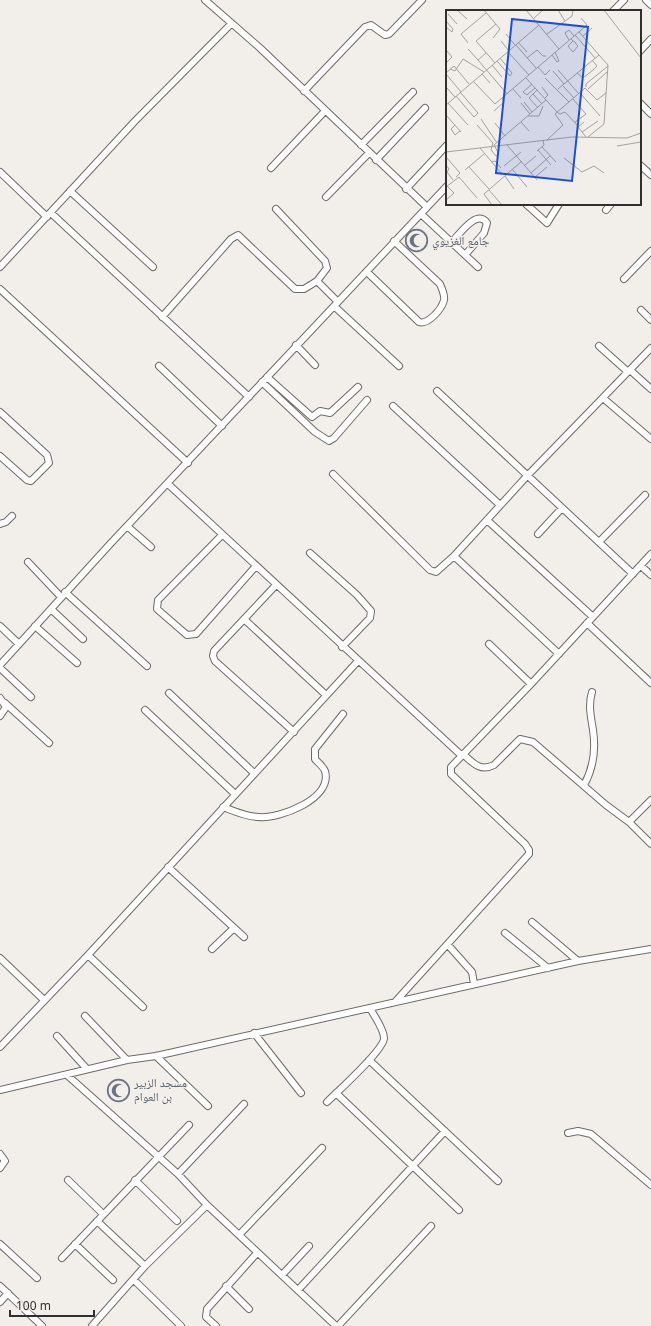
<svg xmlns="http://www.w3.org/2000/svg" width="651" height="1326" font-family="'Noto Sans','Noto Naskh Arabic',sans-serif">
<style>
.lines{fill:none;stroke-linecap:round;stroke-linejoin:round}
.minor-casing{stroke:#6e6b66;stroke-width:8}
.minor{stroke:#fff;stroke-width:6}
.labels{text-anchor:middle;stroke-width:3;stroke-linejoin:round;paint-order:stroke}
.worship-label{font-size:12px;fill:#5b616d;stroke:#f2eeea;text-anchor:start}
.inset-road{fill:none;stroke:#a4a29e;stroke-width:1}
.view{fill:#1d4ed8;fill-opacity:0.15;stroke:#1d4ed8;stroke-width:2}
.inset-edge{fill:none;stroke:#302f2d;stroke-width:2}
</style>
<rect width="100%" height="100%" fill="#f2eeea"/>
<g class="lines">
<defs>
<path id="minor" d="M205,0L260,48L427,207
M646,0L651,5
M613,11L624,0
M640,51L651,39
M304,91L365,27L371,25L385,35L389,34L422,0
M640,103L651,114
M361,145L413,92
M376,160L425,108
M640,165L651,175
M271,168L325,111
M0,172L47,217
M406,189L447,145
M70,191L153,267
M326,197L369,153
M526,204L547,223L559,204
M276,209L325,261L327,268L317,281L338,302
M606,210L611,204
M51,213L249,397
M421,214L478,267
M451,243C459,235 477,208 487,223L484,233L465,255
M0,267L135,121L231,24
M367,272L419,322C428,325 442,309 444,300C445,295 442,289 440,284L394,241
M624,279L651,251
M0,289L188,463
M334,306L399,366
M641,310L651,320
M162,317L231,239L238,235L295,289H304L317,281
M296,345L315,365
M599,346L628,372
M159,366L222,426
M630,370L651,389
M267,377L312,417L320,411L330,413L358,387
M262,382L315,432L329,441L334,438L367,400
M437,391L633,574
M603,398L651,439
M393,406L500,505
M0,412L47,455L49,463L31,481L27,480L0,456
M333,474L430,570L436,572L454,556L527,476L651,348
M168,484L461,755
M487,520L593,617
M0,524L6,522L12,516
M127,526L151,547
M538,534L562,508
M222,535L158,600L157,609L187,635L196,634L256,566
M599,542L645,495
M310,553L357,595L371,611L370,618L342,647
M454,556L559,654
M28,562L61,597
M641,566L651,575
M276,585L214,651L213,656L215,661L294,732
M65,592L147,666
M51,609L83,639
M244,619L326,695
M587,623L651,683
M0,626L19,644
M35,626L77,663
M489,644L531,684
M0,665L111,543L447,186
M0,668L31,697
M169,693L254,773
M0,698L6,707L0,716
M5,703L49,743
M145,710L235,794
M463,754C473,763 480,772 494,765L520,739L533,742L606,805L629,822L651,844
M584,785C594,767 596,750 593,730C591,717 588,705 592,692
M223,807C234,811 246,817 259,817C279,819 333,799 325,771C323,766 318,763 315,759V749L343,714
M629,822L651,800
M168,867L244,937
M532,922L578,961
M505,933L548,968
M448,945L472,972L474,984
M212,949L234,928
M88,955L143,1007
M0,958L44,1000
M395,1002L529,854V850L525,844L451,774V767L531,684L651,554
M85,1016L127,1060
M254,1033L301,1093
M57,1036L87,1069
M0,1047L88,955L358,661
M156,1056L208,1106
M369,1060L498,1181
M67,1075L178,1174L207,1205L336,1326
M0,1090L127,1060L156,1056L578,961L651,949
M336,1093L459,1210
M327,1102C337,1092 384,1050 384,1038C384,1029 374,1016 370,1008
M568,1133L578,1131L591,1134L651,1185
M0,1154L5,1161L0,1168
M178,1174L244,1104
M68,1180L103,1214
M135,1180L177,1221
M97,1221L145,1266
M239,1235L322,1148
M0,1244L37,1278
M75,1244L113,1280
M62,1258L189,1125
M282,1275L309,1246
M134,1280L181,1326
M0,1286L42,1326
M226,1286L249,1309
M298,1290L445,1131
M0,1302L8,1293
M92,1326L145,1266L207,1205
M216,1326L206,1317L207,1309L257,1253
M338,1326L431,1226"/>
</defs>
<use href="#minor" class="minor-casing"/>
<use href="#minor" class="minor"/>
</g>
<defs>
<symbol id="mosque-ring" viewBox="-11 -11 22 22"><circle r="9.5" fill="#f2eeea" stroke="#6b7280" stroke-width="1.5"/><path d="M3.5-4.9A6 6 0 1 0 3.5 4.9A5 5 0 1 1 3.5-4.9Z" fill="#6b7280"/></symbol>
</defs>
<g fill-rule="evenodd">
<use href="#mosque-ring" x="404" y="228" width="25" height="25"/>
<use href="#mosque-ring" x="106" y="1078" width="25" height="25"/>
</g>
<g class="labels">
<g class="worship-label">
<text x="432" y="245">جامع الغزيوي</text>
<text x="134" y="1087">مسجد الزبير<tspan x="134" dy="14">بن العوام</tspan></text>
</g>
</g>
<g transform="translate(446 10)">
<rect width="195" height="195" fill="#f2eeea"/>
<path class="inset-road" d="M11,0L21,9M38,0L54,19L47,28M80,0L113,39M112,0L119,11M158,0L195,48M2,4L11,14M87,9L97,0M0,11L7,19L6,22L0,17M60,24L69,35M101,24L126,6L127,0M129,25L149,48M137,26L146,18M125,29L127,31L129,32L130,34L132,36L127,42L122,36L127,31M123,30L119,23L123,20L128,26M55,31L63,41M72,32L81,42M22,33L15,24L40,3M70,35L90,58M22,39L32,50L40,43M0,40L6,47L0,53M62,42L83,65M106,45L111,52L113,51L109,42M54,48L66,63L64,66M81,48L91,40L97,46H100M32,50L61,84M51,51L64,66M49,53L30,31L50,14M46,55L56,67M92,57L99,65L104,60M4,59L9,61L17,49L38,62M112,60L133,84M107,61L118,74M0,63L8,56L23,74M131,63L137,68L147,60L151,56L146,50M0,64L15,82M36,64L44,73M80,68L111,102M99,68L123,92M27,71L49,94L141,15L135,8M86,74L77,82L81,85L89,78M117,76L128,88M96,77L102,85L98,89M140,77V74L162,56M1,78L9,87M67,79L75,88M112,79L153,45L133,22M142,79L161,62M91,80L83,88L92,98M134,83L154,106M87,84L96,94M10,86L28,107L32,103L14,82M127,89L140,104L129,112M78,92L86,102M2,93L22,115M75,93L84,104M0,95L93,15M48,101L58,92L56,88M111,102L114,104L119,102L133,117M0,105L15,122M82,106H93L97,96M35,109L51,133M75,112L83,121M138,112L132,117L140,127M49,113L59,126M9,115L5,119L9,125L14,121M31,115L47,133L45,140L50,146L53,144L48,135L100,90M136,122L152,111M142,127L158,114L162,55L153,45M101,130L117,115L109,104L139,78L151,90L160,83M61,135L91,170M171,136L195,132M96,137L110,152M34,138L56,164M92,140L105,155M91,141L98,135L97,131M0,142L126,127L181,128L195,123M0,147L14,163L10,167M118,148L136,162L148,156L158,163M45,152L49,151L55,158M0,155L3,159L1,162L7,170M79,155L90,146M58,156L75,142M23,157L43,179M66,159L81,177M19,160L38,144M85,163L104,146M59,166L68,179M89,167L101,157M0,177L13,167L31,188M43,180L56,195M0,190L8,183L1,176M46,195L38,184L76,151"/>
<path class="view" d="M66,9L142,17L126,171L50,163Z"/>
<rect width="195" height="195" class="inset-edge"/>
</g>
<path d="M10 1310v6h84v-6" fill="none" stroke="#302f2d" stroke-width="2"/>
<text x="16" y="1310" font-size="12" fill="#302f2d" stroke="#f2eeea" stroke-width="3" paint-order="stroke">100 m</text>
</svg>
